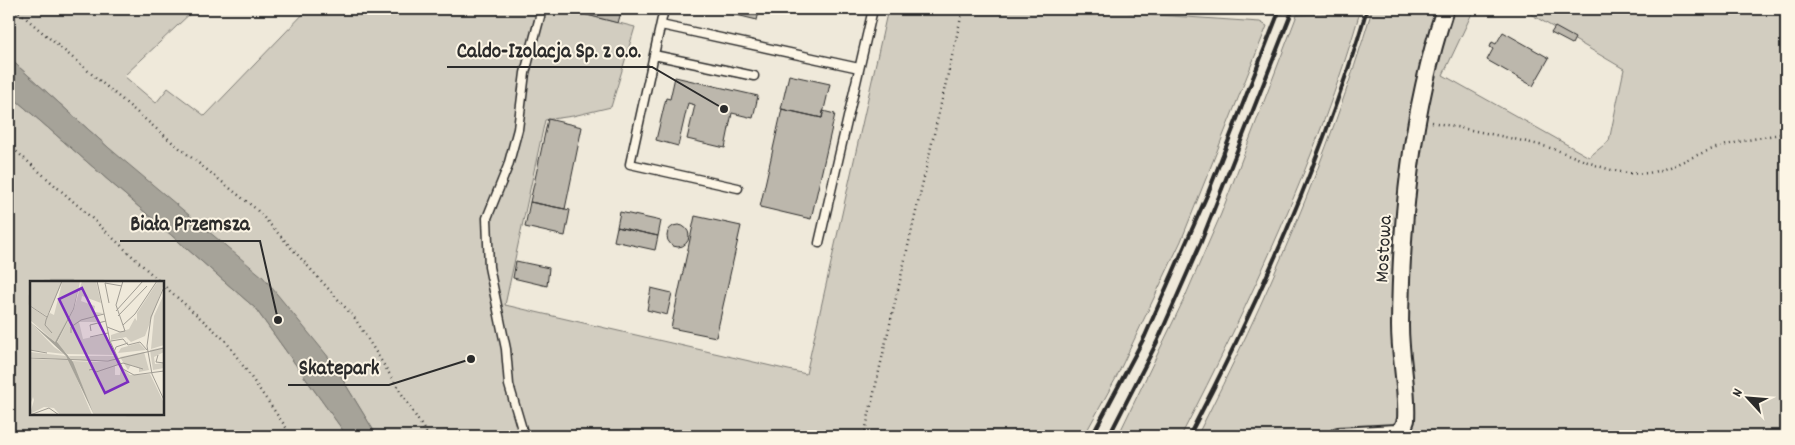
<svg xmlns="http://www.w3.org/2000/svg" width="1795" height="445" font-family="Dekko,sans-serif">
<style>
.green{fill:#d2cdc0;stroke:#7e7c76;fill-rule:evenodd}
.water{fill:#a6a399;stroke:#75736d}
.building{fill:#bcb7ac;stroke:#2b2b2b}
.lines{fill:none;stroke-linecap:round;stroke-linejoin:round}
.lane-casing{stroke:#2b2b2b;stroke-width:11}
.street-casing{stroke:#2b2b2b;stroke-width:20}
.path{stroke:#2b2b2b;stroke-width:2.5;stroke-dasharray:1 4;stroke-linecap:butt}
.lane{stroke:#fcf5e5;stroke-width:8}
.street{stroke:#fcf5e5;stroke-width:16}
.rail{stroke:#2b2b2b;stroke-width:4}
.labels{text-anchor:middle;stroke-width:4;stroke-linejoin:round;paint-order:stroke}
.street-label{font-size:20px;fill:#2b2b2b;stroke:#fcf5e5}
.inset-road{fill:none;stroke:#a19d94;stroke-width:1}
.view{fill:#7b2cbf;fill-opacity:0.15;stroke:#7b2cbf;stroke-width:2.5}
.inset-edge{fill:none;stroke:#2b2b2b;stroke-width:2.5}
.leader{fill:none;stroke:#2b2b2b;stroke-width:2}
.callout-dot{fill:#2b2b2b;stroke:#fcf5e5;stroke-width:2}
.callout-label{font-size:21px;text-anchor:middle;font-weight:bold;fill:#2b2b2b;stroke:#fcf5e5;stroke-width:4;stroke-linejoin:round;paint-order:stroke}
</style>
<rect width="100%" height="100%" fill="#efe9da"/>
<filter id="ink" filterUnits="userSpaceOnUse"><feTurbulence type="fractalNoise" baseFrequency=".02" numOctaves="2"/><feDisplacementMap in="SourceGraphic" scale="10" xChannelSelector="R" yChannelSelector="G"/><feConvolveMatrix kernelMatrix="1 2 1 2 8 2 1 2 1" color-interpolation-filters="sRGB"/></filter>
<g filter="url(#ink)">
<path class="green" d="M9,9H195L124,76L156,103L168,88L205,116L308,9H563L635,27L611,107L573,116L545,120L505,305L806,374L888,9H1112L1142,14L1260,22L1267,26L1181,241L1116,378L1084,436H377L330,359L109,148L9,58Z
M1386,9H1474L1443,75L1589,157L1609,141L1624,69L1522,9H1786V436H1197C1267,299 1328,158 1372,10Z
M1360,12C1318,156 1250,303 1181,436H1118L1185,297L1221,214L1297,15Z
M9,94L255,308L347,436H9ZM31,282H162V414H31Z"/>
<path class="water" d="M9,58L109,148L263,277L330,359L377,436H347L255,308L9,94Z"/>
<path class="building" d="M564,9H622L618,23Z
M712,9H760L757,20Z
M1555,27L1575,38L1572,44L1551,33Z
M1503,32L1549,58L1533,86L1487,60L1493,49L1490,47L1492,42L1496,44Z
M789,75L830,84L822,118L781,109Z
M675,77L758,96L753,118L732,113L725,148L687,139L695,105L688,103L678,146L656,140L666,98L670,99Z
M782,109L822,118L823,111L835,114L811,219L760,207Z
M548,119L582,127L565,209L530,202Z
M530,202L570,210L565,236L525,227Z
M620,212L661,221L658,236L617,227Z
M695,216L741,226L716,337L671,328Z
M667 236a11 11 0 1 1 22 0a11 11 0 1 1-22 0Z
M617,227L658,236L655,250L614,241Z
M516,261L549,268L547,286L513,278Z
M651,288L672,293L667,315L647,310Z"/>
<g class="lines">
<defs>
<path id="lane" d="M664,9L630,164L738,188
M661,25L859,68
M654,55L754,76
M819,243L873,9
M524,436L509,385L506,349L489,267L487,218L508,166L518,129L525,73L542,9"/>
<path id="street" d="M1338,436L1397,433L1403,428L1406,420C1408,389 1400,358 1400,326C1401,217 1411,113 1445,9"/>
</defs>
<use href="#lane" class="lane-casing"/>
<use href="#street" class="street-casing"/>
<path class="path" d="M15,9L172,142L256,209L354,317L428,436
M1162,9L1264,14L1364,9
M1432,122C1470,130 1509,137 1547,147C1581,157 1611,177 1648,173C1672,169 1693,155 1716,148C1739,141 1763,137 1786,133
M9,145L83,210L160,282
M162,284L225,340L292,436
M864,436L963,9"/>
<use href="#lane" class="lane"/>
<use href="#street" class="street"/>
<path class="rail" d="M1092,436L1145,336L1208,193L1280,9
M1109,436L1157,342L1201,242L1293,9
M1189,436C1260,300 1323,157 1367,9"/>
</g>
</g>
<g class="labels">
<g class="street-label">
<text transform="translate(1382 249) rotate(-87)" y="7">Mostowa</text>
</g>
</g>
<g transform="translate(30 281)">
<rect width="134" height="134" fill="#efe9da"/>
<path d="M0,0H50L43,28L25,61L0,39V26L17,36L20,32L24,34L32,2L17,35L0,25ZM52,0H66L71,22L52,15L51,20L65,25L64,31L73,32L66,35L67,41H49L53,58L76,53L83,74L37,73L27,62L44,28ZM128,0H134V3L115,55L101,61L96,56L81,59V54L99,48L105,37L107,40V32ZM134,13V64L121,68L124,35ZM0,41L24,66L34,73L0,69ZM109,62L116,69L88,72L91,67ZM134,66V71L124,76L125,83L134,82V87L123,89L120,69ZM0,71L36,75L38,79L0,76ZM114,71L119,89L109,91V87L101,84L98,89L90,76ZM39,75H85L90,84H85V94H90L91,85L100,94L120,93L134,122V134H64L42,80L67,81L84,79H41ZM0,78L39,79L62,134H30L24,127L14,126L0,133L4,119L3,116L0,124Z" fill="#d2cdc0"/>
<path d="M50,0L44,28L27,61L43,81L64,134L36,75L0,41L25,61L43,28Z" fill="#a6a399"/>
<path class="inset-road" d="M67,0L80,60L93,88L104,94L134,90M134,6L121,36L117,65L122,93L134,119M79,22L75,2L92,5M0,25L17,36M86,30L113,0M88,35L117,5M93,44L105,33L127,0M77,46L90,51L95,50L86,24L93,0M61,50L60,44L76,40M22,52L15,44L16,39L32,0M41,52V46L51,39L74,33M60,56L78,52M81,60L93,58L98,64M98,64L110,61L117,69M0,69L17,72M84,71L86,66L98,62M128,74L126,81L134,82M0,77L78,80L134,67M59,89L63,88L66,91L93,82L113,88M0,106V126M0,134L19,127L29,134"/>
<path class="view" d="M52,7L98,101L75,112L29,18Z"/>
<rect width="134" height="134" class="inset-edge"/>
</g>
<path class="leader" d="M724 109L652 67H447M278 320L260 241H120M471 359L389 385H288"/>
<g class="callout-dot">
<circle cx="724" cy="109" r="5"/>
<circle cx="278" cy="320" r="5"/>
<circle cx="471" cy="359" r="5"/>
</g>
<g class="callout-label">
<text x="549" y="57">Caldo-Izolacja Sp. z o.o.</text>
<text x="190" y="230">Biała Przemsza</text>
<text x="339" y="374">Skatepark</text>
</g>
<rect width="1795" height="445" fill="none" stroke="#fcf5e5" stroke-width="30"/>
<rect x="15" y="15" width="1765" height="415" fill="none" stroke="#2b2b2b" stroke-width="2" filter="url(#ink)"/>
<g transform="translate(1748 398) rotate(296)" stroke="#fcf5e5" stroke-width="4" paint-order="stroke">
<path d="M0-4L9 19L0 12L-9 19Z" fill="#2b2b2b"/>
<text y="-8" font-size="14" font-weight="bold" text-anchor="middle" fill="#2b2b2b">N</text>
</g>
</svg>
